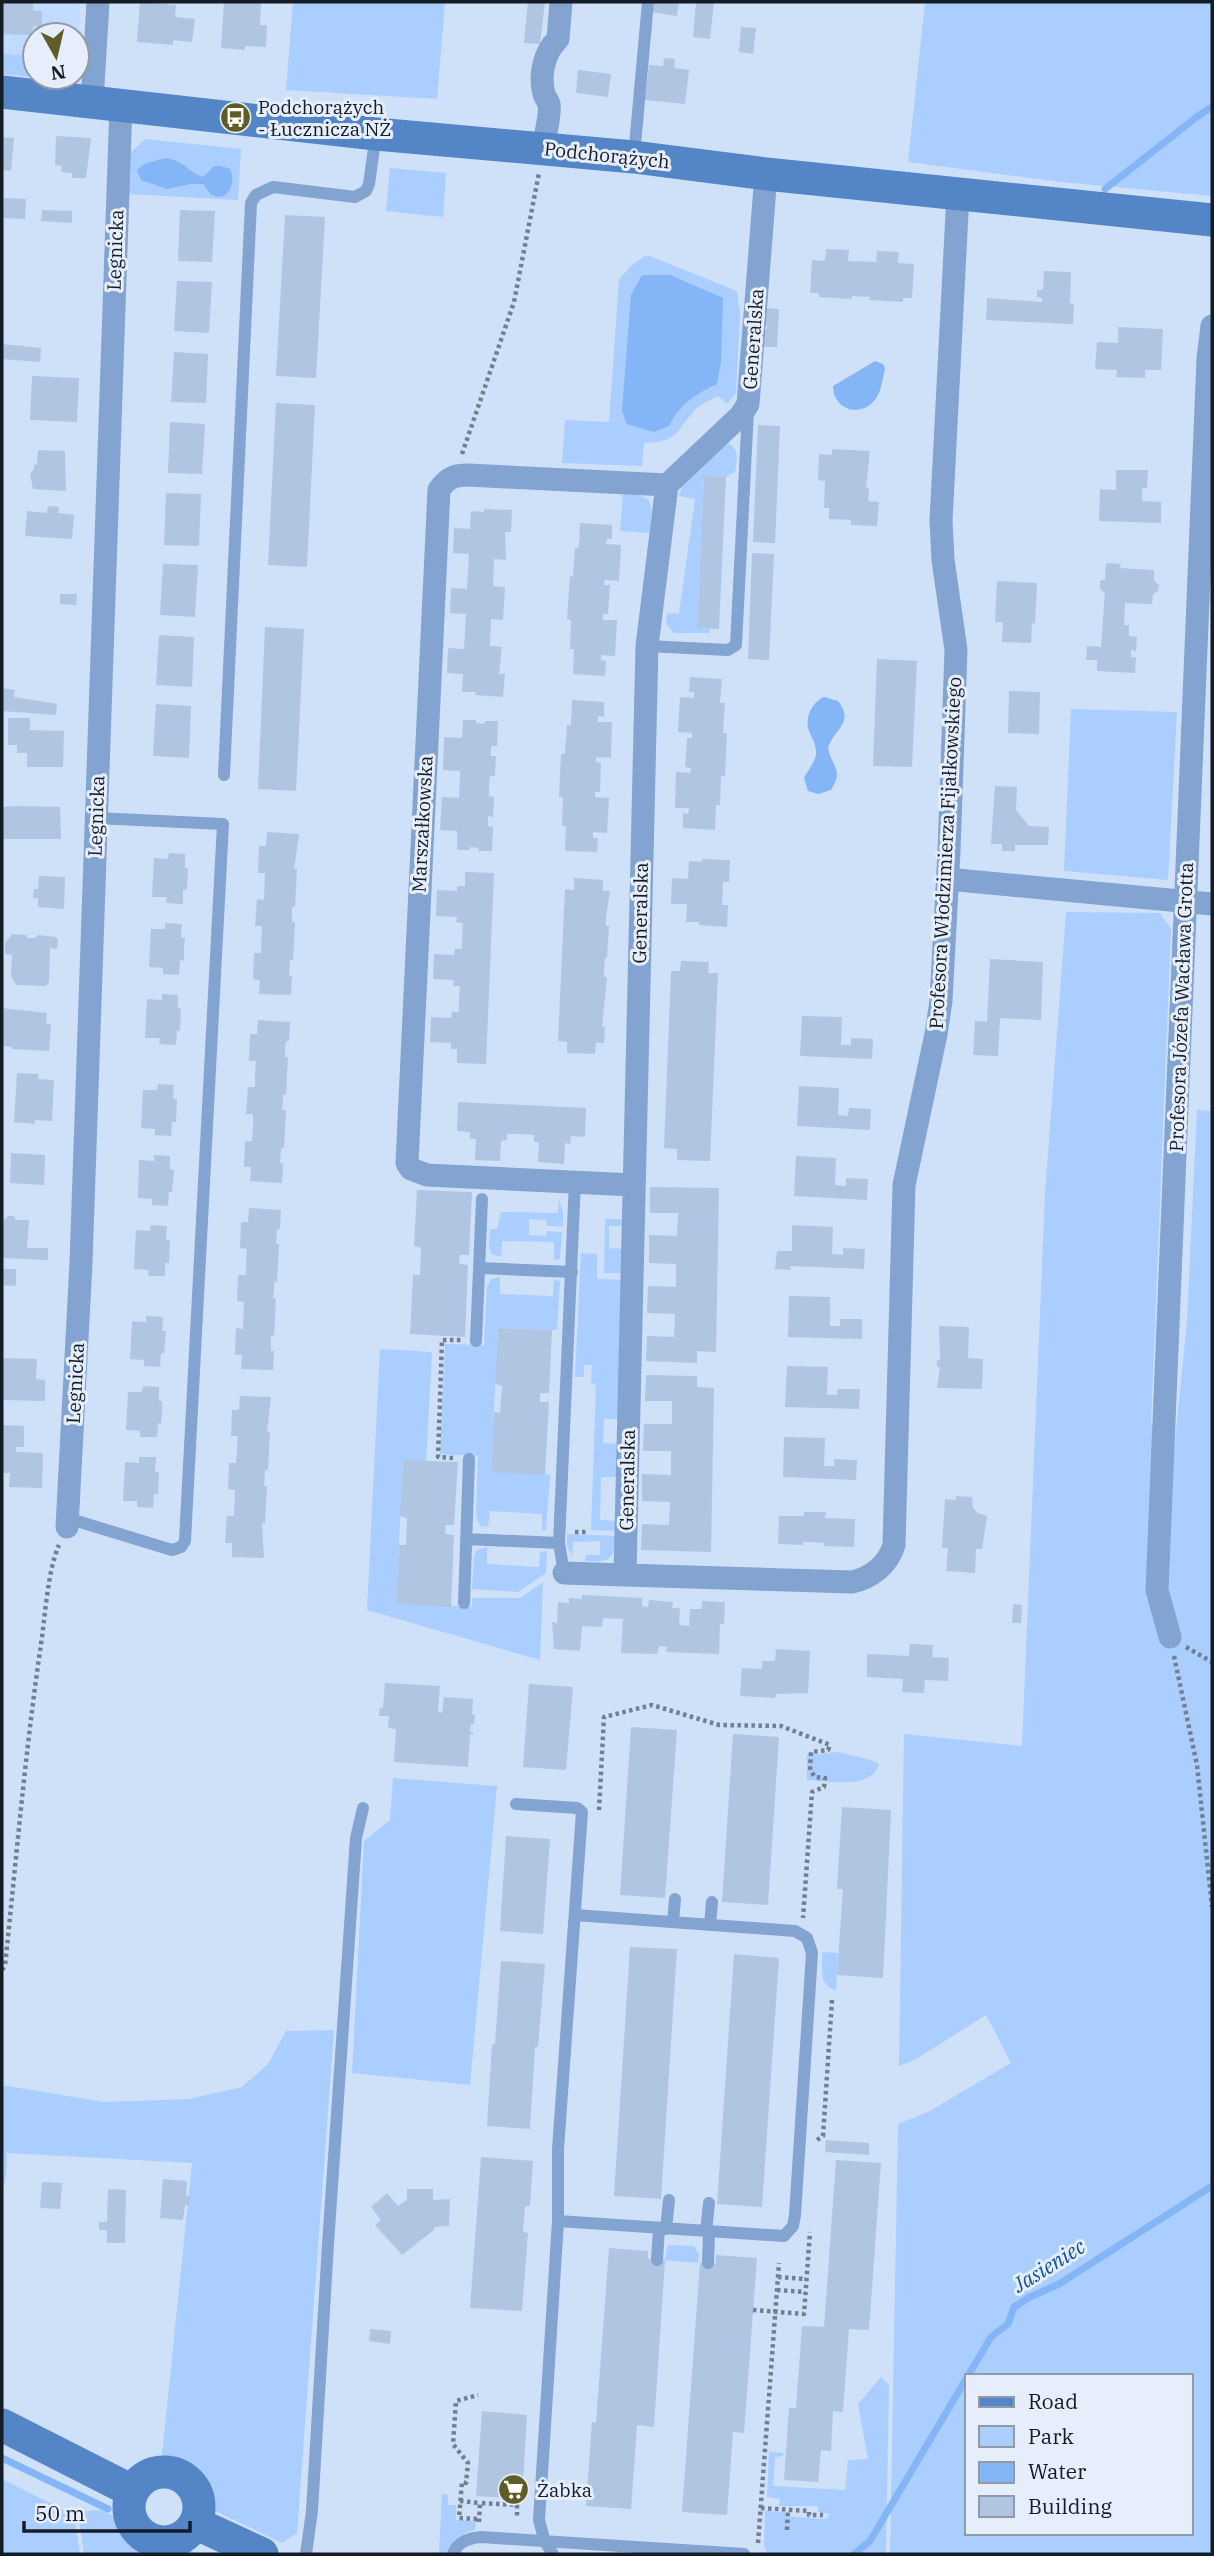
<svg xmlns="http://www.w3.org/2000/svg" width="1214" height="2556" font-family="'IBM Plex Serif',serif">
<style>
.built{fill:#c0dbff}
.green{fill:#a9ceff;fill-rule:evenodd}
.water{fill:#84b5f7}
.lines{fill:none;stroke-linecap:round;stroke-linejoin:round}
.stream{stroke:#84b5f7;stroke-width:7}
.building{fill:#afc5e2}
.path{stroke:#727f90;stroke-width:4.5;stroke-dasharray:3.5 3.5;stroke-linecap:butt}
.lane{stroke:#83a4d1;stroke-width:12}
.street{stroke:#83a4d1;stroke-width:23}
.secondary{stroke:#5385c7;stroke-width:33}
.labels{text-anchor:middle;stroke-width:6;stroke-linejoin:round;paint-order:stroke}
.poi-label{font-size:19px;fill:#141c26;stroke:#e5eefa;text-anchor:start}
.street-label{font-size:19px;fill:#141c26;stroke:#e5eefa}
.water-label{font-size:21px;font-style:italic;fill:#10529e;stroke:#e5eefa}
</style>
<rect width="100%" height="100%" fill="#cfe1f9"/>
<path class="built" d="M2,2H80L78,49L77,35H35V56L2,54Z"/>
<path class="green" d="M293,2H445L437,99L286,90Z
M925,2H1212V196L1061,182L908,162Z
M2,54L35,56V77H51L47,79L2,74Z
M145,139L241,149L238,200L128,194L129,154Z
M390,168L446,173L443,217L386,211Z
M647,255L737,291L740,314L736,393L727,404L718,396C712,399 704,403 698,407C676,428 682,442 644,443L642,466L562,463L565,420L609,422L619,279L633,264Z
M728,443C740,450 737,460 735,472L726,477L704,476L697,628L710,629V633H674L666,624L667,613L679,614L695,499L679,496L684,482Z
M623,493C656,496 653,502 649,533L620,531Z
M1071,709L1177,712L1168,880L1064,871Z
M1066,912L1160,913L1171,929L1151,1422L1171,1481L1187,1321L1197,1110L1212,1111V2554H890L898,2124L928,2112L1011,2063L986,2015L916,2059L899,2066L904,1734L1022,1746L1045,1194ZM967,2376H1191V2533H967Z
M559,1199L563,1212V1226H547L546,1220L529,1219V1235L546,1236V1231L562,1232L560,1259L554,1260V1242L502,1241L501,1257L491,1254L489,1246L490,1229H497L501,1212L558,1213Z
M605,1219H626L627,1226H609V1248L626,1249L625,1273H604Z
M581,1253L597,1254V1279L625,1280L620,1419H604L603,1443L620,1444L619,1477H601L600,1520L618,1521L617,1531L591,1530L596,1386L591,1382L592,1365H584V1377H575Z
M500,1277V1294L553,1296L554,1280L560,1281L557,1330L498,1328L491,1471L550,1475L546,1530H542V1514L490,1511L488,1527L480,1526L476,1515L478,1456L440,1454L445,1344L484,1345L487,1287L491,1279Z
M380,1349L432,1352L426,1461L403,1460L396,1603L472,1607V1598H520L543,1582L540,1660L367,1610Z
M567,1534L617,1536C613,1561 610,1562 585,1561L586,1555H600V1541L573,1542L572,1556L567,1546Z
M487,1547V1564L539,1567L540,1552L547,1551L546,1573L518,1592L472,1589L474,1556L477,1550Z
M838,1752L871,1760L879,1764C873,1790 827,1781 807,1780V1755Z
M393,1778L497,1786L470,2085L352,2073L364,1841L390,1820Z
M822,1952L838,1953L836,1991C816,1983 824,1968 822,1952Z
M334,2030L297,2533L282,2543L159,2484L192,2163L7,2153L6,2176L2,2196V2085L104,2102L189,2099L242,2087L268,2064L286,2031Z
M668,2245L694,2246L699,2254L698,2263L665,2260Z
M881,2377L889,2385L886,2554H767L764,2545L765,2511L785,2512V2516L826,2519L830,2514L818,2512V2506H779L780,2499L767,2497L769,2452L783,2453V2456L775,2457L773,2486L845,2490L848,2460L868,2459L858,2404Z
M2,2479L74,2515L80,2554H2Z
M442,2494L448,2495V2505H456V2520L476,2521L475,2530C461,2533 451,2541 446,2554H439Z
M100,2510L198,2554H84L78,2512Z"/>
<path class="water" d="M166,158C182,160 188,171 202,177C215,169 210,161 230,169C240,192 215,210 204,184H191L167,189L141,180L137,170L144,164Z
M642,275H670L723,298L721,362L717,384C695,394 680,404 669,426L654,432L627,424L622,411L631,295Z
M875,361L883,364L885,368C883,378 881,394 874,401C859,418 833,409 833,386Z
M824,697L838,701C855,724 834,728 828,748C832,768 844,769 831,790L818,794L808,791L804,778C808,770 816,761 816,753C816,743 812,739 809,731C804,718 812,702 824,697Z"/>
<g class="lines">
<path class="stream" d="M1105,189L1198,116L1212,107
M2,2458L108,2509
M854,2554L870,2541L991,2337L1008,2324L1014,2307L1030,2297L1059,2284L1212,2186"/>
</g>
<path class="building" d="M2,2H33V11H42V27L33,26L32,35L2,34Z
M140,2L176,5L175,17L195,19L192,42L173,40V45L137,42Z
M224,2H261L260,25H267L266,47L245,46V50L221,48Z
M528,2H545L540,44L524,43Z
M652,2H679L677,16L651,12Z
M696,2H714L710,39L693,37Z
M741,27L756,28L753,54L739,52Z
M664,58L675,59L674,68L689,70L685,104L645,100L649,65L663,66Z
M578,70L611,74L608,97L576,93Z
M56,136L91,138L86,178H72V173L61,172L62,166L55,165Z
M2,137L14,138L11,171L2,170Z
M4,198L26,199L25,219L3,218Z
M42,210L72,211V223L41,221Z
M180,210L215,211L212,262L178,261Z
M285,215L325,217L316,378L276,376Z
M826,249L849,250L848,261L876,262L877,251L899,252L898,263L914,264L912,298H903V302L869,300L870,297L852,296V299L819,297V293H810L812,260L825,261Z
M1044,271L1071,272L1070,303L1074,304L1073,324L986,320L987,298L1042,302V298L1037,297V290H1043Z
M177,281L212,282L209,333L174,331Z
M765,308L779,309L777,347H764V330H767V325H765Z
M1118,327L1163,329L1161,370H1145V378L1116,377L1117,370L1095,369L1097,342L1118,343Z
M2,344L41,348L40,362L2,359Z
M174,352L208,354L206,403L171,402Z
M32,376L79,378L77,422L30,420Z
M276,403L315,405L307,567L268,565Z
M170,422L205,424L202,474L168,473Z
M758,425L780,426L775,543L753,542Z
M832,449L870,451L866,488H869L868,501L879,502L877,526L851,525V520L829,519V508H824L825,481L818,480L819,454L832,455Z
M38,450L65,451L66,491L33,489L30,474L34,469V464L37,465Z
M1116,470H1148L1147,488H1142V501L1161,502V523L1099,521L1100,489L1116,490Z
M704,476L726,477L719,629L697,628Z
M166,493L201,494L199,546L164,545Z
M48,506L59,507L58,513L74,515L72,539L25,536L27,511L47,513Z
M484,509L512,510L511,532H505L506,560L494,559L493,586L505,587L503,620L491,619L490,646L502,647L499,674H505L503,697L475,695L476,692H462L463,674L447,673L448,648L464,649L466,614L450,613L451,588L467,589L469,554L453,553L454,528L470,529L471,511L484,512Z
M580,523L612,525V539H607L606,544L621,545L619,581L605,580L604,585H610L608,614H603V620H617L615,656L601,655V660L606,661L605,676L573,674L574,649H570L571,620L567,619L570,576L573,577L575,547L579,548Z
M752,553L774,554L769,660L748,659Z
M1106,563L1121,564L1120,568L1154,570V580L1159,585L1158,591L1153,594L1152,604L1125,603L1124,625H1129V636L1137,637L1136,651L1131,650V657H1136L1135,673L1097,671V660H1086L1087,646L1101,647L1105,593L1100,589V581L1105,579Z
M163,564L198,565L195,617L160,615Z
M997,581L1037,583L1035,624L1032,623L1031,643L1002,642L1003,622H995Z
M60,594H77L76,605L60,604Z
M265,627L304,629L296,791L258,789Z
M159,635L194,637L192,687L156,685Z
M877,659L917,661L912,767L873,766Z
M690,677L722,679L720,703H725L723,733H727L726,754L725,776H721L720,805H716L715,830L683,828V813L688,814L689,808H675L676,772L690,773L691,768L685,767L686,755L687,738H692V733L678,732L680,697L694,698V692H689Z
M2,688L15,690L14,697L57,704L56,715L2,711Z
M1009,691L1040,692L1039,734L1008,733Z
M572,700L604,702V717L598,716V722H612L611,758L596,757V762L601,763L600,792H595V797L609,798L607,833L593,832V838H598L597,852L565,851L566,826H562L563,797H559L561,754H565L567,725H571Z
M156,704L191,706L189,758L153,756Z
M8,718H30V730L64,731L63,767H27V753H17V745H8Z
M463,720H476V723L484,724L485,721H498L497,746H491V756H496L495,776H490L489,786V796L494,797L493,817L488,816V826L493,827L492,851H478L479,848L470,847V850H457V831L440,830L442,797L459,798L460,775V771L443,770L444,737L462,738Z
M995,786L1017,787L1016,810L1029,826L1049,827L1048,845H1015V851H1002V844H991Z
M18,806L60,807L61,839H2L3,807Z
M267,832L299,834L294,869H297L295,907H292V922H295L293,960H290L289,976H292L291,995L259,994L260,980L253,979L254,953H261L262,926H255L257,899L264,900L265,873H258L259,846H266Z
M169,853L185,854V868H188L187,890H183V904L166,903L167,897H152L154,858L168,859Z
M702,859L730,860L729,882H723L722,905H728L727,927L699,925V922H686L687,904H671L672,878L688,879L689,861L702,862Z
M465,872L494,873L486,1064L457,1063V1049H451V1043L430,1042L431,1017L451,1018L452,1012H459V1000L460,986H453L454,980L433,979L434,954L454,955L455,949H462V937L463,923L456,922L457,917L436,916L437,890L457,891V886H465Z
M39,876L65,877L64,909L38,907V898H33L34,889H38Z
M574,878L603,880V891H610L606,917V926H609L607,958H605L604,968V977H607L602,1027H605L604,1043H596L595,1054L567,1053V1042L558,1041L565,889L574,890Z
M165,923L182,924L181,938H185L184,949V961L180,960L179,975L163,974V968L149,967L151,929H165Z
M12,934L26,935L27,938H36L38,935L56,937L58,940L57,949L50,948L49,982L46,986L16,985L11,976L12,955L5,954V943Z
M990,959L1043,962L1041,1020L1000,1018L998,1056L973,1055L975,1021L987,1022Z
M681,961L709,962L708,973H718L710,1161L677,1160V1149L664,1148L671,971H680Z
M162,994L178,995V1008L181,1009L180,1031H177L176,1045L159,1044L160,1038H145L147,999L162,1000Z
M2,1008L47,1013L46,1024H51L49,1051L12,1049V1047L2,1046Z
M802,1016L842,1017L841,1045H851V1038L873,1039L872,1059L800,1056Z
M258,1020L290,1022L289,1041H286L285,1049V1057H288L286,1095L283,1094V1102L282,1110H286L284,1148H281L280,1163H283L282,1183L250,1181L251,1167H244L245,1141H252L253,1127V1114H246L248,1087H255V1074L256,1061H249L250,1034H257Z
M17,1073L39,1074L38,1079L54,1080L52,1121L35,1120V1124L14,1122Z
M158,1084L174,1085L173,1099H177L176,1122H172L171,1136L155,1135V1129L141,1128L143,1090H157Z
M799,1086L839,1088L838,1115L848,1116L849,1108L871,1109L870,1130L797,1126Z
M458,1102L586,1108L585,1137L571,1136L570,1144L565,1143L564,1164L538,1162L539,1142H534V1135L520,1134H507V1140L501,1141L500,1161L475,1160L476,1139H470V1132L457,1131Z
M11,1153L45,1155L44,1185L10,1183Z
M154,1155L170,1156V1169L174,1170L172,1192H169L168,1206L152,1205V1199L138,1198L139,1160L154,1161Z
M796,1156L836,1158L835,1185L846,1186V1178L868,1179L867,1200L794,1196Z
M650,1187L719,1188L716,1352L697,1351V1363L646,1361L647,1336L674,1337L675,1314L647,1313L648,1286L676,1287V1264L649,1263V1235L677,1236L678,1213H650Z
M417,1190L472,1192L469,1255H460L459,1264L468,1265L465,1337L410,1334L413,1275H420L421,1248L414,1246Z
M249,1208L281,1210L280,1229H277L276,1244H279L277,1282H274V1290L273,1298H276L274,1336L271,1335V1351H274L273,1370L241,1369L242,1355H235L236,1328L243,1329L244,1302L237,1301L238,1275H246V1262L247,1249L240,1248L241,1222H248Z
M8,1216H14L16,1220H29L27,1248H48V1260L2,1258V1219H5Z
M151,1225L167,1226L166,1240H170L169,1263H165V1276H148L149,1270L134,1269L136,1230L150,1231Z
M792,1225L833,1227L832,1254L843,1255V1248L865,1249L864,1269L790,1266L791,1270L775,1269L777,1251H792Z
M2,1269H16V1286L2,1285Z
M789,1296L830,1297V1326H840V1319H862V1339L788,1337Z
M146,1316L163,1317L162,1331H166L164,1353H161L160,1367L144,1366V1360L130,1359L132,1321L146,1322Z
M939,1326L969,1327L968,1358L983,1359L982,1389L937,1388L940,1367H937V1360H940Z
M498,1328L552,1330L549,1393H540V1402H549L545,1475L491,1472L494,1412L500,1413L502,1386L495,1384Z
M2,1358L37,1359L36,1379L45,1380V1401L2,1400Z
M787,1366L828,1367L827,1395H837V1389H860L859,1409L785,1407Z
M646,1375L697,1376V1387L714,1388L711,1552L641,1550L642,1524L669,1525L670,1502L642,1501V1474L671,1475V1451H643L644,1424H672V1401H645Z
M143,1386L159,1387V1401H162V1413L161,1424L158,1423L157,1437H140V1431L126,1430L128,1392H142Z
M240,1396L271,1397L267,1432H270L268,1470H265L264,1486H267L265,1523H262L264,1558L232,1557V1543H225L227,1516H234L235,1490L228,1489L229,1463H236L238,1436H231L232,1410H239Z
M2,1425L24,1426V1447H16V1452L43,1453L42,1488L9,1487L10,1473H2Z
M784,1437L825,1438L824,1466H834V1459L857,1460L856,1480L783,1477Z
M139,1457H156L155,1472H159L158,1494H154L153,1508L137,1507V1501H123L125,1462L139,1463Z
M403,1460L458,1462L454,1525H446L445,1534L454,1535L451,1607L396,1604L399,1545H406L407,1518L400,1516Z
M956,1496L972,1497L973,1508L978,1513L987,1516L982,1549H976L975,1573L946,1571L948,1548H942L945,1499L956,1500Z
M804,1512H826L825,1518L855,1519L854,1547L824,1546V1543L813,1542H803V1545L778,1544L779,1516H804Z
M582,1595L642,1598V1606L648,1607L649,1600L673,1602L672,1608H680L679,1625L689,1626L690,1609H702V1601L725,1602L724,1624H720L719,1654L666,1652L667,1647L659,1646L657,1654L621,1653L623,1619L603,1618L602,1627L582,1626L580,1651L554,1649L552,1622L557,1623L558,1602L569,1603V1598L582,1599Z
M1013,1604L1022,1605L1021,1623H1012Z
M910,1644L933,1645L932,1657L949,1658L948,1681L925,1680L924,1693L902,1692L903,1679L867,1677V1654L909,1656Z
M776,1649L810,1651L808,1693L776,1694L775,1698L740,1696L742,1668L762,1669V1661H775Z
M385,1683L440,1686L438,1712L442,1713L444,1697L473,1699L472,1714L475,1715L474,1724H471L470,1732H473V1735L470,1734L468,1767L394,1762L396,1729L388,1728L389,1716H379L380,1708H383Z
M529,1684L573,1687L566,1770L523,1767Z
M631,1727L677,1730L665,1898L620,1895Z
M733,1734L779,1737L768,1905L722,1902Z
M842,1807L891,1810L883,1978L837,1975L843,1889H837Z
M506,1836L550,1839L543,1934L500,1931Z
M630,1947L677,1949L661,2199L614,2196Z
M734,1954L779,1958L762,2207L717,2204Z
M501,1961L545,1964L538,2047H535L530,2129L487,2126L492,2044H495Z
M826,2140L869,2143V2155L825,2152Z
M481,2157L533,2161L530,2206H525L523,2232L528,2233L522,2311L470,2308Z
M836,2160L881,2163L869,2330L849,2329L843,2412L833,2411L831,2451L821,2450L818,2482L784,2480L789,2408H796L802,2326L824,2327Z
M163,2179L187,2181L186,2196H190L189,2205H185L183,2220L160,2218Z
M42,2182L62,2183L60,2209L40,2208Z
M108,2189L126,2190L125,2243H107V2230H99V2222H107Z
M407,2189H433V2200L450,2199L449,2226L434,2227V2230L402,2255L375,2225L381,2220L371,2207L387,2193L398,2206L407,2200Z
M609,2248L648,2251V2259L665,2260L654,2427L637,2425L631,2509L586,2506L592,2422L596,2423Z
M716,2255L757,2258L744,2433L733,2432L727,2515L682,2512L700,2263H716Z
M370,2329L391,2331L390,2344L369,2341Z
M482,2411L527,2415L522,2499L476,2496Z"/>
<g class="lines">
<path class="path" d="M462,454L514,302L539,173
M453,1458L438,1457L442,1340H461
M575,1532H588
M1186,1647L1212,1662
M1174,1656L1197,1765L1212,1907
M599,1810L604,1717L652,1705L719,1725L781,1726L830,1745L828,1750L811,1752L810,1770L815,1777L825,1778L824,1787L812,1792L803,1918
M2,1970L5,1966C16,1861 25,1755 40,1651C45,1621 47,1572 59,1545
M817,2140L823,2136L832,2000
M778,2277L806,2279
M777,2290L805,2292
M753,2310L804,2314L810,2232
M460,2501L480,2503
M761,2508L809,2511V2515H823
M477,2519L459,2518L462,2482L466,2483L468,2463L453,2444L456,2401L478,2395
M479,2522L480,2503L517,2505V2516
M787,2530L788,2510
M758,2543L779,2263"/>
<path class="lane" d="M634,156L648,2
M647,646L728,650L736,645L748,410
M224,775L251,203L256,195L273,187L355,197L366,191L369,184L376,134
M479,1268L572,1272
M476,1341L482,1199
M67,1518L172,1550L181,1547L185,1541L223,824L96,818
M466,1539L559,1543
M564,1573L559,1543L575,1181
M464,1603L469,1459
M516,1804L577,1808L582,1812L558,2149V2221L539,2520L545,2542L553,2554
M673,1922L675,1899
M710,1925L712,1902
M558,2221L784,2236L793,2226L795,2215L812,1953L807,1938L795,1931L575,1915
M666,2229L669,2200
M706,2232L709,2203
M657,2260L659,2228
M708,2263L709,2232
M306,2554L312,2511L328,2244L356,1838L363,1808
M453,2554C457,2542 469,2538 481,2537L744,2554"/>
<path class="street" d="M92,102L98,2
M543,148C545,137 551,113 549,104C548,100 545,98 544,94C539,75 544,52 558,39L561,2
M766,174L748,404L741,415L667,485L647,646L625,1575L852,1582C871,1578 888,1565 894,1545L904,1185L936,1034L941,1001L949,852L956,650L943,560L941,521L958,194
M947,879L1212,904
M633,1185L427,1175L411,1169L407,1163L439,490C447,478 454,475 468,475L667,485
M67,1527L81,1263L121,105
M564,1573L625,1575
M1170,1637L1157,1590L1208,359L1212,326"/>
<path class="secondary" d="M2,92L376,134L634,157L766,174L1212,220
M2,2425L132,2491
M129 2507a35 35 0 1 1 70 0a35 35 0 1 1-70 0Z
M195,2523L262,2554"/>
</g>
<defs>
<symbol id="bus-disc" viewBox="-11 -11 22 22"><circle r="9.5" fill="#5f5c28" stroke="#e5eefa"/><path d="M-5-6H5V4H4V6H2V4H-2V6H-4V4H-5ZM-3.5-4V0h7V-4ZM-3.5 1.2v1.5H-2V1.2ZM2 1.2v1.5H3.5V1.2Z" fill="#fff"/></symbol>
<symbol id="supermarket-disc" viewBox="-11 -11 22 22"><circle r="9.5" fill="#5f5c28" stroke="#e5eefa"/><path d="M-6-5.5h2.5l.6 2H6L4.5 2H-2.5L-4.4-4H-6ZM-1.5 3.2a1.3 1.3 0 1 0 .1 0ZM3 3.2a1.3 1.3 0 1 0 .1 0Z" fill="#fff"/></symbol>
</defs>
<g fill-rule="evenodd">
<use href="#bus-disc" x="218" y="100" width="35" height="35"/>
<use href="#supermarket-disc" x="496" y="2472" width="35" height="35"/>
</g>
<g class="labels">
<g class="poi-label">
<text x="258" y="114">Podchorążych<tspan x="258" dy="22">- Łucznicza NŻ</tspan></text>
<text x="537" y="2497">Żabka</text>
</g>
<g class="street-label">
<text transform="translate(607 155) rotate(6)" y="7">Podchorążych</text>
<text transform="translate(115 250) rotate(-88)" y="7">Legnicka</text>
<text transform="translate(753 339) rotate(-86)" y="7">Generalska</text>
<text transform="translate(96 816) rotate(-88)" y="7">Legnicka</text>
<text transform="translate(422 824) rotate(-87)" y="7">Marszałkowska</text>
<text transform="translate(945 853) rotate(-87)" y="7">Profesora Włodzimierza Fijałkowskiego</text>
<text transform="translate(640 913) rotate(-89)" y="7">Generalska</text>
<text transform="translate(1181 1007) rotate(-88)" y="7">Profesora Józefa Wacława Grotta</text>
<text transform="translate(75 1383) rotate(-87)" y="7">Legnicka</text>
<text transform="translate(627 1480) rotate(-89)" y="7">Generalska</text>
</g>
<g class="water-label">
<text transform="translate(1049 2266) rotate(-32)" y="7">Jasieniec</text>
</g>
</g>
<rect width="1214" height="2556" fill="none" stroke="#141c26" stroke-width="7"/>
<rect x="965" y="2374" width="228" height="161" fill="#e5eefa" stroke="#919aa5" stroke-width="2"/>
<rect x="979" y="2397" width="35" height="10" fill="#5385c7" stroke="#919aa5" stroke-width="2"/>
<text x="1028" y="2409" font-size="21" fill="#141c26">Road</text>
<rect x="979" y="2426" width="35" height="21" fill="#a9ceff" stroke="#919aa5" stroke-width="2"/>
<text x="1028" y="2444" font-size="21" fill="#141c26">Park</text>
<rect x="979" y="2462" width="35" height="21" fill="#84b5f7" stroke="#919aa5" stroke-width="2"/>
<text x="1028" y="2479" font-size="21" fill="#141c26">Water</text>
<rect x="979" y="2496" width="35" height="21" fill="#afc5e2" stroke="#919aa5" stroke-width="2"/>
<text x="1028" y="2514" font-size="21" fill="#141c26">Building</text>
<g transform="translate(56 56) rotate(172)"><circle r="33" fill="#e5eefa" stroke="#919aa5" stroke-width="2"/>
<path d="M0-5L12 26L0 18L-12 26Z" fill="#5f5c28"/>
<text y="-10" font-size="19" font-weight="bold" text-anchor="middle" fill="#141c26">N</text>
</g>
<path d="M24 2521v10h166v-10" fill="none" stroke="#141c26" stroke-width="3.5"/>
<text x="35" y="2521" font-size="21" fill="#141c26" stroke="#e5eefa" stroke-width="5" paint-order="stroke">50 m</text>
</svg>
